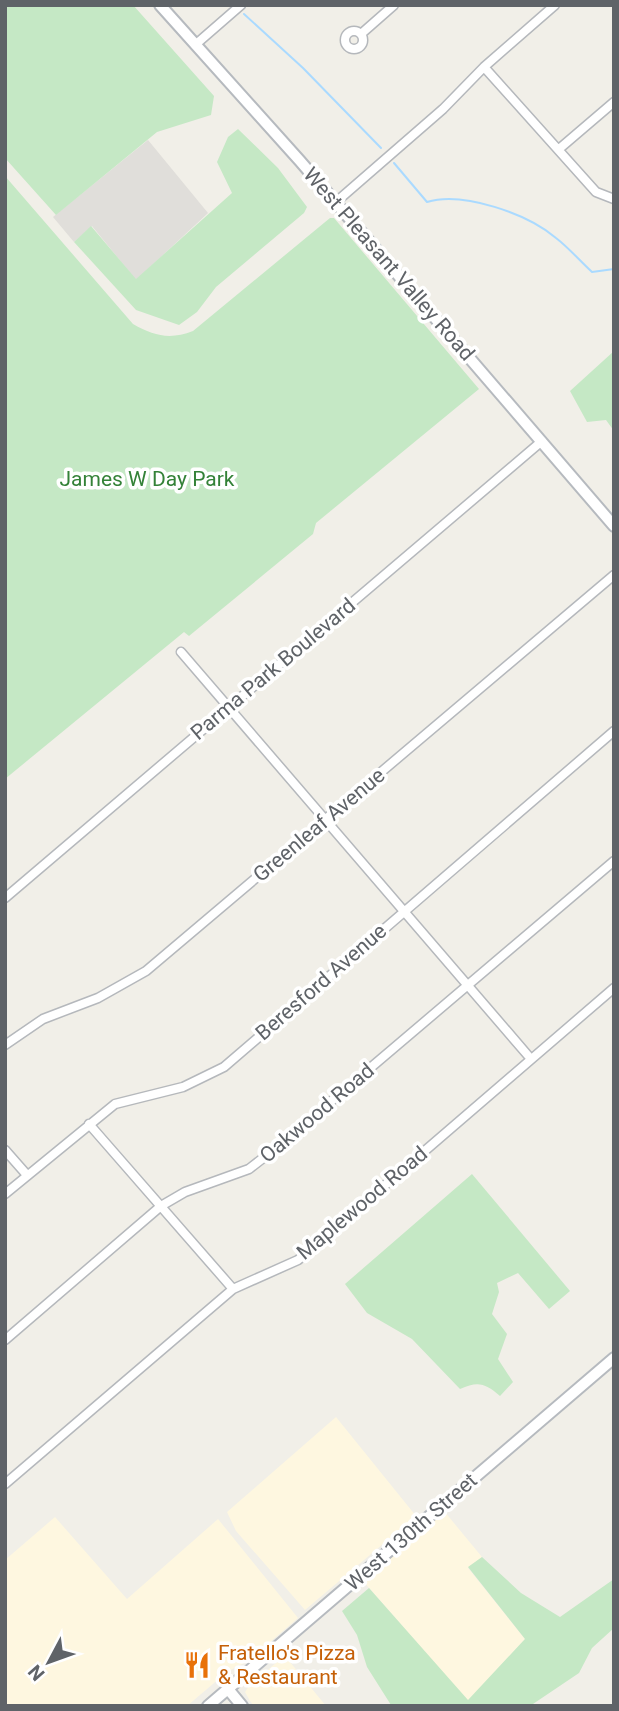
<svg xmlns="http://www.w3.org/2000/svg" width="619" height="1711" font-family="Roboto,sans-serif">
<style>
.commercial{fill:#fef7e0}
.industrial{fill:#e0deda}
.green{fill:#c5e8c5}
.lines{fill:none;stroke-linecap:round;stroke-linejoin:round}
.stream{stroke:#aadaff;stroke-width:2}
.minor-casing{stroke:#b5b8bc;stroke-width:11}
.secondary-casing{stroke:#b6babf;stroke-width:14}
.minor{stroke:#fff;stroke-width:8}
.secondary{stroke:#fff;stroke-width:10}
.labels{text-anchor:middle;stroke-width:7;stroke-linejoin:round;paint-order:stroke}
.street-label{font-size:21px;fill:#5f6368;stroke:#fff}
.park-label{font-size:21px;fill:#348238;stroke:#fff}
.food-label{font-size:21px;fill:#c56008;stroke:#fff;text-anchor:start}
</style>
<rect width="100%" height="100%" fill="#f1efe8"/>
<path class="commercial" d="M336,1417L416,1516L305,1610L236,1531L227,1512Z
M444,1511L482,1557L468,1568L525,1639L468,1701L363,1581Z
M55,1517L127,1599L218,1519L298,1618L248,1661L227,1672L187,1706H5V1560Z
M284,1656H285L326,1706H254L250,1701L245,1692L249,1686Z"/>
<path class="industrial" d="M148,140L208,213L136,280L92,226L74,242L53,217Z"/>
<path class="green" d="M5,5H133L214,96L211,115L157,132L56,215L5,158Z
M238,129L278,168L307,207L304,213L216,287L197,312L179,325L136,310L74,242L91,226L136,279L232,193L217,162L228,137Z
M5,176L133,324C154,336 170,340 193,331L330,218H334L479,389L316,523L313,534L189,636L184,632L5,779Z
M614,351V431L606,420L587,422L570,391Z
M472,1174L570,1291L549,1309L518,1273L497,1283L499,1292L492,1314L507,1334L498,1359L513,1382L500,1396C485,1383 478,1381 460,1389L412,1339L367,1313L345,1284Z
M482,1557L521,1593L560,1617L614,1579V1628L592,1648L579,1673L530,1706L391,1705L367,1667L357,1635L342,1611L369,1588L468,1700L525,1639L468,1567Z"/>
<g class="lines">
<path class="stream" d="M244,14L303,68L381,148
M394,163L427,202C463,191 528,214 556,238C569,248 580,261 592,272L614,269"/>
<defs>
<path id="minor" d="M345 40a9 9 0 1 1 18 0a9 9 0 1 1-18 0Z
M361,34L394,5
M195,45L241,5
M484,67L596,192L614,199
M559,149L614,102
M336,202L443,109L484,67L555,5
M181,652L531,1059
M5,898L542,441
M5,1045L43,1019L98,998L146,971L614,575
M89,1124L233,1289
M5,1150L27,1175
M5,1194L115,1104L183,1087L224,1067L614,731
M5,1340L161,1206L185,1192L249,1169L276,1148L614,861
M5,1484L233,1289L298,1260L614,988"/>
<path id="secondary" d="M160,5L300,161L614,526
M228,1689L242,1706
M208,1706L614,1358"/>
</defs>
<use href="#minor" class="minor-casing"/>
<use href="#secondary" class="secondary-casing"/>
<use href="#minor" class="minor"/>
<use href="#secondary" class="secondary"/>
</g>
<defs>
<symbol id="restaurant-bare" viewBox="-9 -9 18 18"><path d="M-5-6h1v4h1v-4h1v4h1v-4h1v5L-1.5 .5V6h-2V.5L-5-1ZM5-6V6H3V1.5H1.5Q1.5-4 5-6Z" fill="#e8710a" stroke="#fff" stroke-width="2.5" paint-order="stroke"/></symbol>
</defs>
<g fill-rule="evenodd">
<use href="#restaurant-bare" x="178" y="1646" width="38" height="38"/>
</g>
<g class="labels">
<g class="street-label">
<text transform="translate(389 264) rotate(49)" y="7">West Pleasant Valley Road</text>
<text transform="translate(273 669) rotate(-40)" y="7">Parma Park Boulevard</text>
<text transform="translate(319 825) rotate(-40)" y="7">Greenleaf Avenue</text>
<text transform="translate(321 982) rotate(-41)" y="7">Beresford Avenue</text>
<text transform="translate(317 1113) rotate(-40)" y="7">Oakwood Road</text>
<text transform="translate(362 1203) rotate(-40)" y="7">Maplewood Road</text>
<text transform="translate(411 1532) rotate(-41)" y="7">West 130th Street</text>
</g>
<g class="park-label">
<text x="147" y="486">James W Day Park</text>
</g>
<g class="food-label">
<text x="218" y="1660">Fratello's Pizza<tspan x="218" dy="24">&amp; Restaurant</tspan></text>
</g>
</g>
<rect width="619" height="1711" fill="none" stroke="#5f6368" stroke-width="14"/>
<g transform="translate(49 1662) rotate(229)" stroke="#ffffff" stroke-width="5" paint-order="stroke">
<path d="M0-5L12 26L0 18L-12 26Z" fill="#5f6368"/>
<text y="-10" font-size="19" font-weight="bold" text-anchor="middle" fill="#5f6368">N</text>
</g>
</svg>
